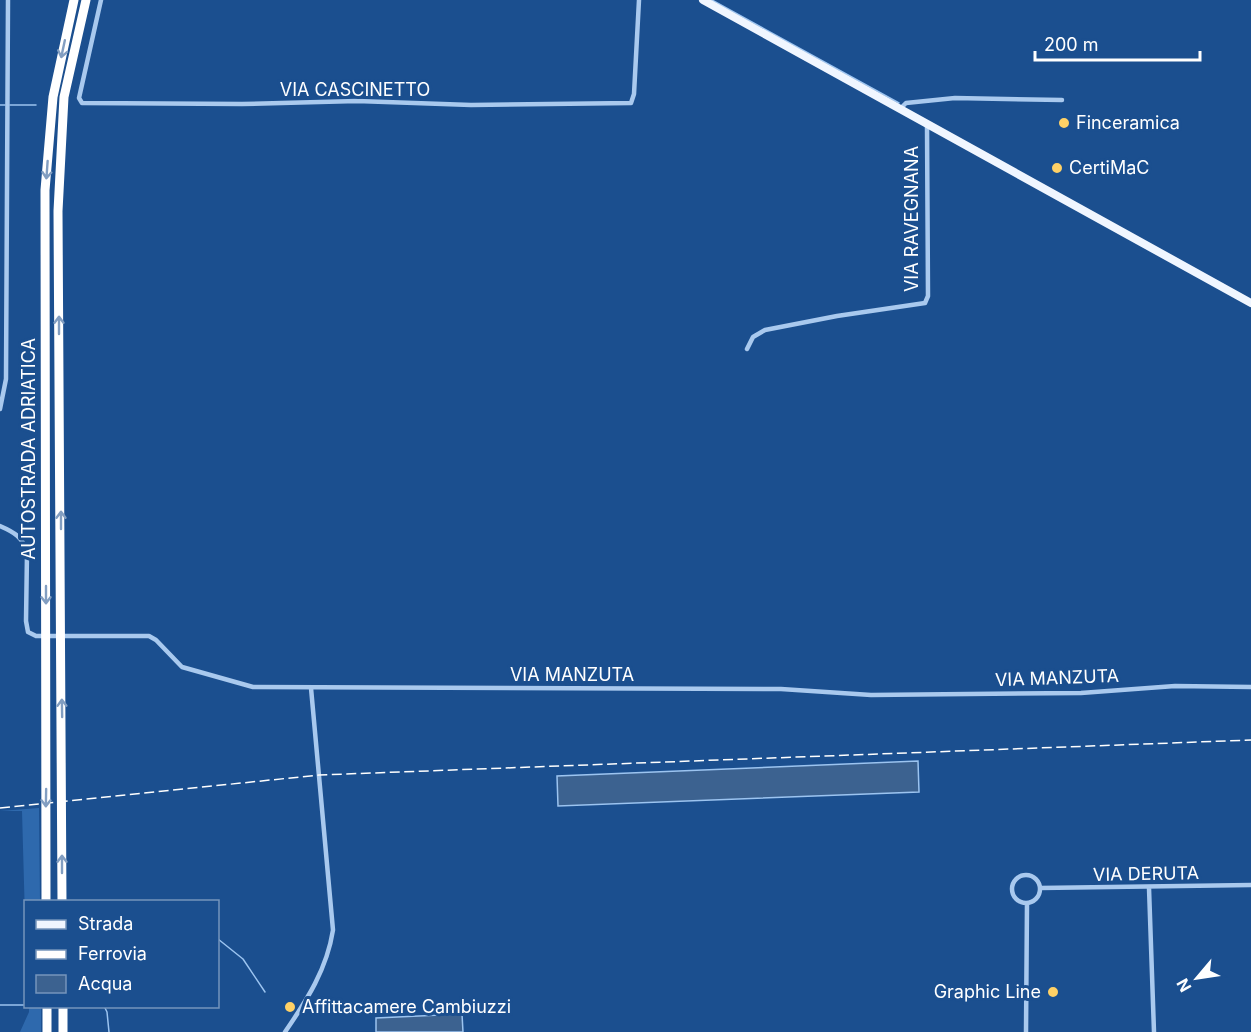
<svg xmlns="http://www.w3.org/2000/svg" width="1251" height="1032" font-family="Inter,sans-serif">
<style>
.green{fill:#2e69ad}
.water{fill:#3c6290;stroke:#9cc4f0;stroke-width:1.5}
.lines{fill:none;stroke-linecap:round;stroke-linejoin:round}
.stream{stroke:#9cc4f0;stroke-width:1.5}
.minor{stroke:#a9c9ee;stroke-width:4.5}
.primary{stroke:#f0f6ff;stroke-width:8}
.motorway{stroke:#fff;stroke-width:9}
.rail{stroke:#fff;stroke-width:1.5;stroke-dasharray:10 4.5;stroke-linecap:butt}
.oneway{stroke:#829ec1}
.poi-dot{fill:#ffd166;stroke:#1b4f8f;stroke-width:2}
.labels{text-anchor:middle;stroke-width:6;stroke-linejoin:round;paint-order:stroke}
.street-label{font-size:18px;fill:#fff;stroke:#1b4f8f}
.poi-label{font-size:18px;fill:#fff;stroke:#1b4f8f;text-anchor:start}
</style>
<rect width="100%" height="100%" fill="#1b4f8f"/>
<path class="green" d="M39,808L40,901L26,902L25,919L22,811H0Z
M29,1007H41V1032H20L29,1012Z"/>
<path class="water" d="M918,761L919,792L558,806L557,776Z
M462,1014L463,1032H376V1018Z"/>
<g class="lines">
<path class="stream" d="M712,0L899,103
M0,105H5
M10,105H36
M218,939L243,959L265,992
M0,1005H26
M104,1006L107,1012L109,1032"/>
<path class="minor" d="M101,0L79,98L82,103L242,104L357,101L471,105L631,103L634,94L639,0
M900,109L906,103L955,98L1062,100
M747,349L753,337L765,330L837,316L925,303L928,296L927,125
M0,409L6,379L8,0
M0,526C14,532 23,537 27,553L26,621L28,632L36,636H149L156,640L182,667L253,687L781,689L871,695L1081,693L1175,686L1251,687
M1012 889a14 14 0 1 1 28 0a14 14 0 1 1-28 0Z
M1040,888L1251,885
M1149,888L1154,1032
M285,1032C307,1000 327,969 333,930L311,688
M1026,1032L1027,903"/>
<path class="primary" d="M703,0L1251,303"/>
<path class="motorway" d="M46,902L45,190L53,97L74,0
M62,902L58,211L64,97L86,0
M47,1006V1032
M63,1006V1032"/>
<path class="rail" d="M0,808L319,775L1251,740"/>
</g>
<defs><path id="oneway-shaft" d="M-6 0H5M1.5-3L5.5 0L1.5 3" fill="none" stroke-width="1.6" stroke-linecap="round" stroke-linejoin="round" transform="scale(1.5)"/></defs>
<g class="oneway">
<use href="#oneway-shaft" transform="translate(63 49) rotate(102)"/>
<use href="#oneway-shaft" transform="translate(47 170) rotate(94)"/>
<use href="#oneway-shaft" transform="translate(59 325) rotate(-90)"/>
<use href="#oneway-shaft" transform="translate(61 520) rotate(-90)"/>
<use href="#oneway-shaft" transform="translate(46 595) rotate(90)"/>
<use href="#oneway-shaft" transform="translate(62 708) rotate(-91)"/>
<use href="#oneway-shaft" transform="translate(46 798) rotate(91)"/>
<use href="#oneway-shaft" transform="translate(62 864) rotate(-90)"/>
</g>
<g class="poi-dot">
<circle cx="1064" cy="123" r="6"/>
<circle cx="1057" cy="168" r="6"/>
<circle cx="1053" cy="992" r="6"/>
<circle cx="290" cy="1007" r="6"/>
</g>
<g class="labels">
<g class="street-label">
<text x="355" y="96">VIA CASCINETTO</text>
<text transform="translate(912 219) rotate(-90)" y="6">VIA RAVEGNANA</text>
<text transform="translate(29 449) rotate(-90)" y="6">AUTOSTRADA ADRIATICA</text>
<text x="572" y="681">VIA MANZUTA</text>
<text transform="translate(1057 678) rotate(-2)" y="6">VIA MANZUTA</text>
<text transform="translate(1146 874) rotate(-1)" y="6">VIA DERUTA</text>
</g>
<g class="poi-label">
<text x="1076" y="129">Finceramica</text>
<text x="1069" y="174">CertiMaC</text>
<text x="1041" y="998" text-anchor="end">Graphic Line</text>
<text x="302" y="1013">Affittacamere Cambiuzzi</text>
</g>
</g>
<rect x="24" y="900" width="195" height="108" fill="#1b4f8f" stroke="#7695bc" stroke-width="1.5"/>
<rect x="36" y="920" width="30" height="9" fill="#f0f6ff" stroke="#7695bc" stroke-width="1.5"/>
<text x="78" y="930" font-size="18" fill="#ffffff">Strada</text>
<rect x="36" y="950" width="30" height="9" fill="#ffffff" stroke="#7695bc" stroke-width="1.5"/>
<text x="78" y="960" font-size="18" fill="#ffffff">Ferrovia</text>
<rect x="36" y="975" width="30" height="18" fill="#3c6290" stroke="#7695bc" stroke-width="1.5"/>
<text x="78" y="990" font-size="18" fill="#ffffff">Acqua</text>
<g transform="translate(1197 978) rotate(241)" stroke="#1b4f8f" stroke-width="4.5" paint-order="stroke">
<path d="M0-4.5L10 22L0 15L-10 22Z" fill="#ffffff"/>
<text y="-9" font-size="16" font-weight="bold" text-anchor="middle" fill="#ffffff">N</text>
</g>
<path d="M1035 51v9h165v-9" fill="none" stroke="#ffffff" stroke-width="3"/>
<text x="1044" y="51" font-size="18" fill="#ffffff" stroke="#1b4f8f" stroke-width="4.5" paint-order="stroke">200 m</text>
</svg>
